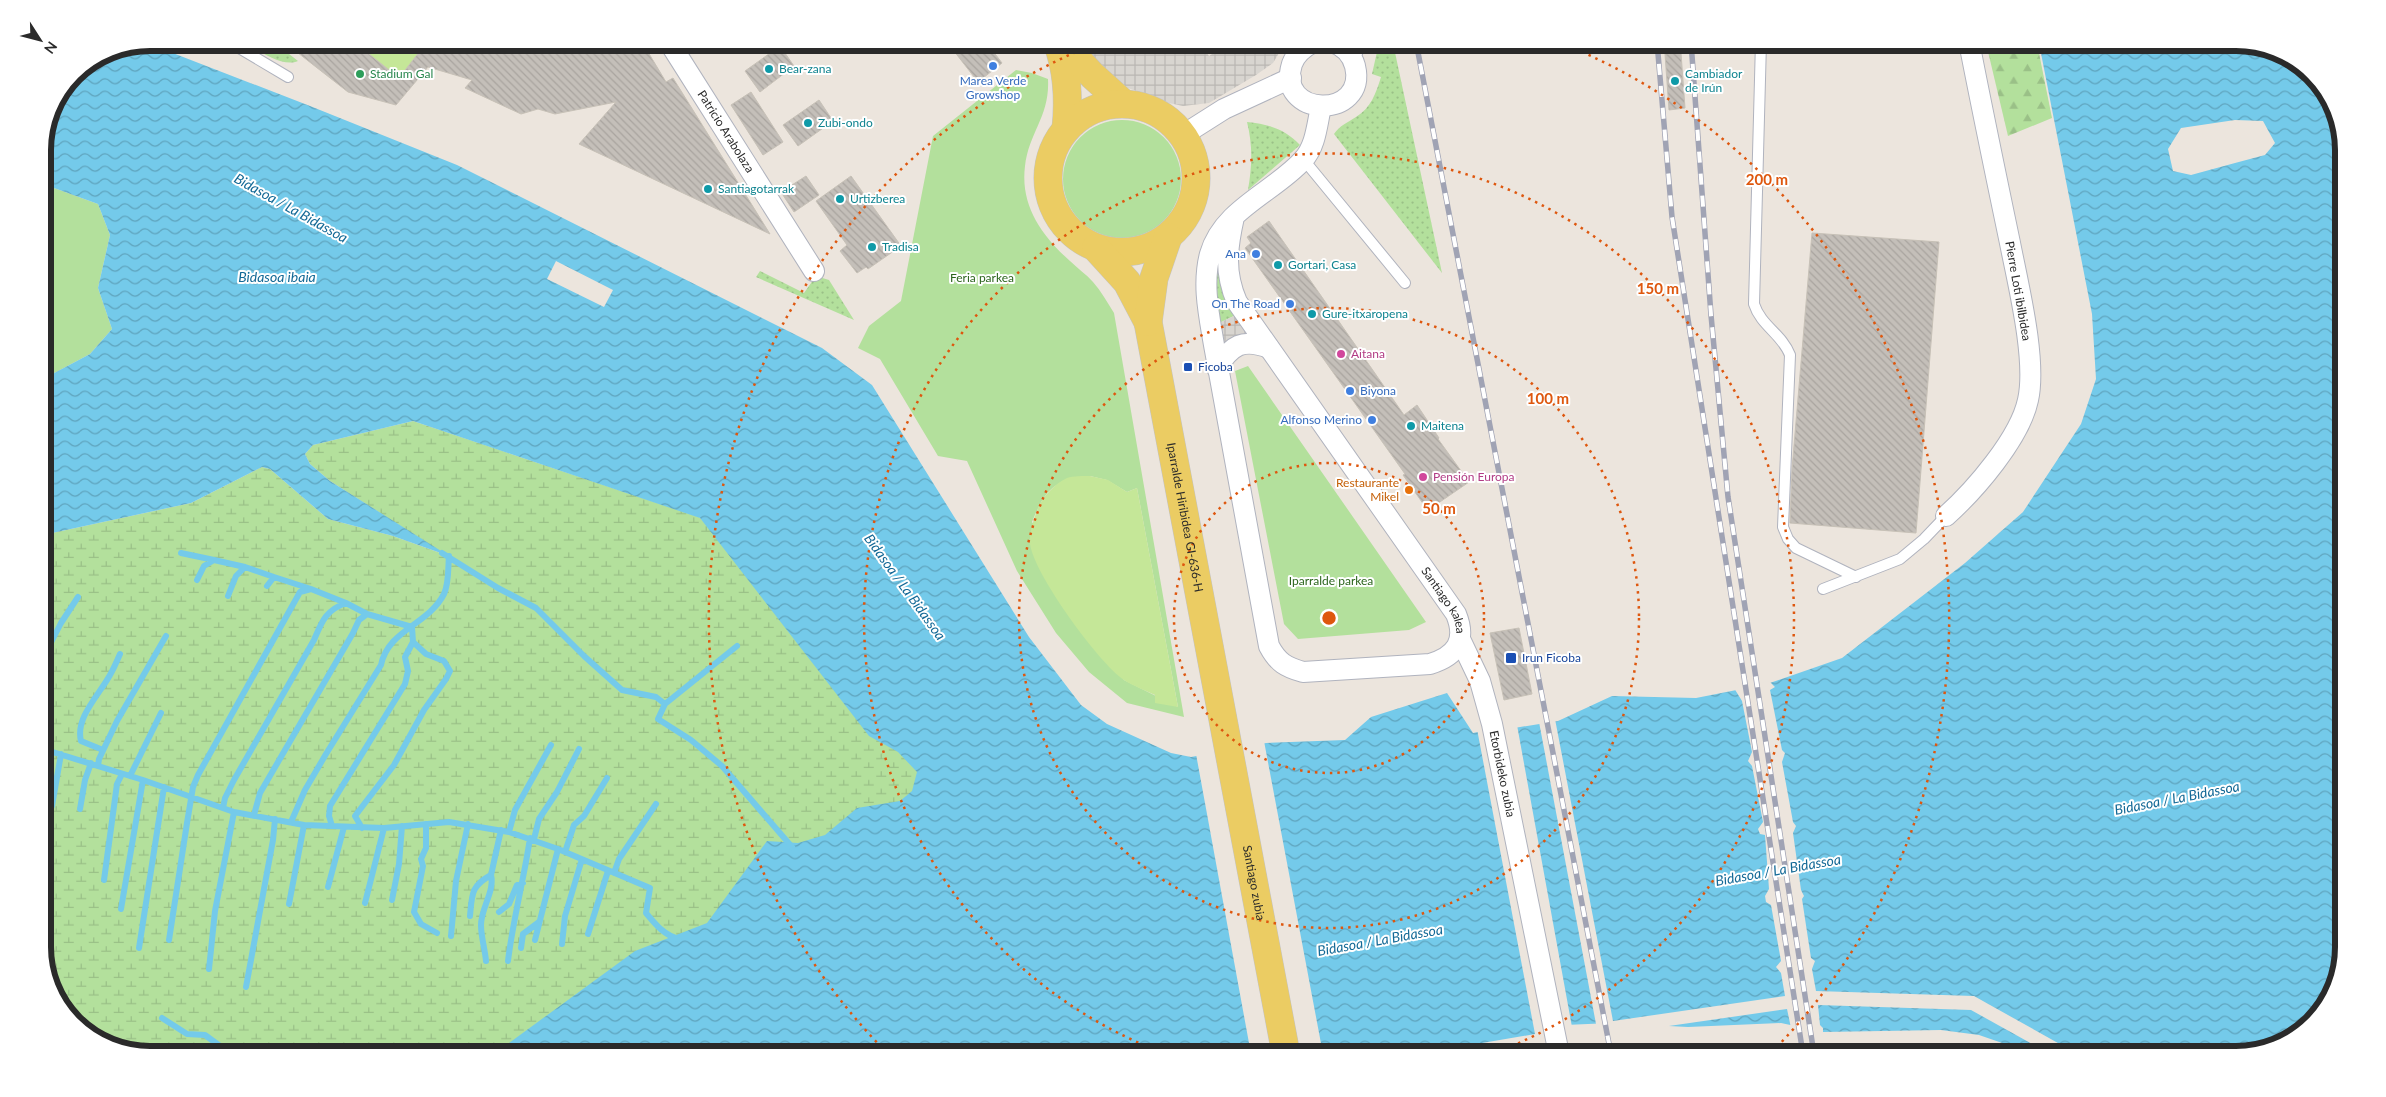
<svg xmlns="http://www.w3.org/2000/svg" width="2386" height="1097" font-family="Lato,sans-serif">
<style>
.grass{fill:url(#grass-dots)}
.forest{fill:url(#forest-firs)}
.wetland{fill:url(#wetland-marsh)}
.park{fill:#b3e09c;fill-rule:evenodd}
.pitch{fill:#c5e798}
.plaza{fill:url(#plaza-grid)}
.water{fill:url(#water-waves);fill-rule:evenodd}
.pier{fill:#ece5dd}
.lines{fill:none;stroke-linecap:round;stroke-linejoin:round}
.stream{stroke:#74caea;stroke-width:6}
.building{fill:url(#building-back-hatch);stroke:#c7c1b7}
.lane-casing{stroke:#b0b3be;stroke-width:12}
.street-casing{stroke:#b0b3be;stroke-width:22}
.primary-casing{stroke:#c3c3c3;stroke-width:29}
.lane{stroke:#fff;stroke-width:10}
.street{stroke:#fff;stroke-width:20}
.primary{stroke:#ebcc63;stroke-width:28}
.rail-casing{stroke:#a0a3b4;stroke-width:5.5}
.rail{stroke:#fff;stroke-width:4;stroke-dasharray:11;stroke-linecap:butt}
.ring{fill:none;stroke:#de570e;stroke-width:2.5;stroke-dasharray:2.5 5}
.shop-dot{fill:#3f7fe0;stroke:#fff;stroke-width:2}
.culture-dot{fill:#0f9aa8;stroke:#fff;stroke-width:2}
.leisure-dot{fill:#2e9e5b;stroke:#fff;stroke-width:2}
.hotel-dot{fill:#d1479c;stroke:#fff;stroke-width:2}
.transit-dot{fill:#1a4fb4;stroke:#fff;stroke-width:2}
.food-dot{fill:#e8710a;stroke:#fff;stroke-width:2}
.labels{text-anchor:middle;stroke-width:4;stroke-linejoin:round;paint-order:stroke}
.culture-label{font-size:12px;fill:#0d838f;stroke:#fff;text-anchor:start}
.leisure-label{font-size:12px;fill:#27864d;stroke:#fff;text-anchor:start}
.shop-label{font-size:12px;fill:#366cbe;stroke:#fff;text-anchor:end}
.street-label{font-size:12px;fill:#2a2a2a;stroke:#fff}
.park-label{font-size:12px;fill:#2c651d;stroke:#fff}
.hotel-label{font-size:12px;fill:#b23c85;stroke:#fff;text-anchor:start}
.transit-label{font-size:12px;fill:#164399;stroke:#fff;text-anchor:start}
.food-label{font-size:12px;fill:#c56008;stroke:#fff;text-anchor:end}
.water-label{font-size:14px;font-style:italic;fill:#136996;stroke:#fff}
.rim{fill:none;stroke:#2a2a2a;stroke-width:6}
.centre{fill:#de570e;stroke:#fff;stroke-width:2.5}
.ring-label{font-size:15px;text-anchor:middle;font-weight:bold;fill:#de570e;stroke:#fff;stroke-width:4;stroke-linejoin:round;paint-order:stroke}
</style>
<defs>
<pattern id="grass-dots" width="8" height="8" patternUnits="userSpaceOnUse" patternTransform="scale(1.25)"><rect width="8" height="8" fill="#b3e09c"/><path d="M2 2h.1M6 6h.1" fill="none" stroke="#9ac087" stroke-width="1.8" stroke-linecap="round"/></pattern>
<pattern id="forest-firs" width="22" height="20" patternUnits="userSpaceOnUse" patternTransform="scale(1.25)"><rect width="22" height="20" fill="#b3e09c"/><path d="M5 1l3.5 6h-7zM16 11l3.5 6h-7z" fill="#9ac087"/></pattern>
<pattern id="wetland-marsh" width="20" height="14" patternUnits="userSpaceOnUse" patternTransform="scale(1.25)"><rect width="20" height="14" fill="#b3e09c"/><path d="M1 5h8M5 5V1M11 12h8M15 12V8" fill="none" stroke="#9ac087"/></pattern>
<pattern id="plaza-grid" width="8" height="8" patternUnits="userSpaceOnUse" patternTransform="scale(1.25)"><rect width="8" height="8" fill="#d8d5d0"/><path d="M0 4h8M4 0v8" fill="none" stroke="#bab7b3"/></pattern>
<pattern id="water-waves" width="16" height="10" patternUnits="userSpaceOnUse" patternTransform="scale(1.25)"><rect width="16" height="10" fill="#74caea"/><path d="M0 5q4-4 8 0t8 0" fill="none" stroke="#5fa4be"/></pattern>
<pattern id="building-back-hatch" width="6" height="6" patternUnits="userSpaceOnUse" patternTransform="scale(1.25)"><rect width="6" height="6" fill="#c4bfb9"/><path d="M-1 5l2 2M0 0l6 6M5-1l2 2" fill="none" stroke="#a9a49f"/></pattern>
</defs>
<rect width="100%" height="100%" fill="#ece5dd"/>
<path class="grass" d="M245,43H275L298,61C282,68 259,50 245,43Z
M1379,43H1393L1442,273L1334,134C1340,125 1347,123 1356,117C1371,108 1376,93 1381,77L1372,74Z
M1247,122C1268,124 1285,129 1300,145L1248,190C1252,166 1253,146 1247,122Z
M1218,250L1238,314L1217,324L1213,300Z
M760,271L804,293L816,276L829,280L854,320L756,277Z"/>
<path class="forest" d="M1986,43H2037L2052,118L2008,136Z"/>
<path class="wetland" d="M413,421L699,517L956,790L539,1054H151L109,1046L65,1012L43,954V535L191,503L262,467L270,469L328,519L393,536L446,555L330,481L310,464L305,454L313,445Z"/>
<path class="park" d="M1016,70L1032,73L1048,79C1050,116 1029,132 1025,166C1020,206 1042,236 1070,261C1077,268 1086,274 1093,282C1101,291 1107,302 1114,313L1184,717L1127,703L1089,672L1056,633L1017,571L967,461L938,456L880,359L858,348L869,326L901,301L933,136ZM1090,476L1107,480L1127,492L1137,488L1178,707L1124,680L1032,522C1045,490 1054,479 1090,476Z
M1063 179a59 59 0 1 1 118 0a59 59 0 1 1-118 0Z
M43,184L98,204L110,235L98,288L112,329L90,354L43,379Z
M1248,366L1426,622L1409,630L1298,639L1284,624L1235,371Z"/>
<path class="pitch" d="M354,43H427L399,78Z
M1090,476L1108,480L1127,492L1137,488L1178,707L1155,703V695C1145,690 1133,686 1124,680C1098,662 1034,574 1030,544C1029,532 1034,519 1038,508C1043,496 1056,483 1067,478C1073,476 1083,476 1090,476Z"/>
<path class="plaza" d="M1077,43H1107L1111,48L1119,43H1213L1204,49L1209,56L1229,43H1247L1250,46L1255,43H1285L1273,63L1256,75L1209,103L1183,106L1169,103L1117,84Z
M1238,314L1257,339L1220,354L1217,324Z"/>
<path class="water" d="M2235,42L2277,51L2325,90L2343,144V946L2335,988L2295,1036L2236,1054H2034L1979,1035L1941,1030L1823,1032L1781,1023L1688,1027L1611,1023L1565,1025L1532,1054H494L635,951L707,923L767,841L798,843L825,835L857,808L900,801L912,791L917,772L898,752L869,736L700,518L413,421L313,445L305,454L310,464L330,481L449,556L393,536L328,519L270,469L262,467L191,503L43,535V379L90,354L112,329L98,288L110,235L98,204L43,184V144L51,109L74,74L110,51L147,43L310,106L457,165L822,348L872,385L1029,637L1081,705L1107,724L1171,753L1191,757L1266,743L1345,740L1371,717L1447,693L1473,733L1509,726L1514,728L1558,721L1612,696L1696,698L1767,684L1842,658L1965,563L2023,512L2081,424L2096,379L2092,314L2039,43ZM2235,120L2263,121L2275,143L2265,155L2235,163L2191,175L2173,171L2168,149L2181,128Z"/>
<path class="pier" d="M556,261L613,290L604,307L547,279Z
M1769,681L1775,687L1770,690L1782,750L1785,753L1782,762L1793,822L1796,826L1793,833L1801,890L1804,896L1802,899L1811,958L1815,961L1812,969L1816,991L1974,996L2074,1052L2076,1054H2050L1971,1010L1818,1005L1820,1025L1823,1028V1034L1791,1028L1787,1009L1655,1028L1580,1027L1596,1024L1539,722L1555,719L1613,1021L1785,996L1781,973L1776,967L1781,961L1771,905L1766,902L1765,896L1769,889L1765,835L1760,834L1758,829L1763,822L1752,766L1748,761L1752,752L1742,701L1734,688Z
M1509,723L1517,725L1572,1027H1566L1539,1052L1538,1047L1494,1054H1418L1535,1034L1477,729Z
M1264,741L1323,1054H1251L1196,754Z"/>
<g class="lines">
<path class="stream" d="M181,553L214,560
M442,553L498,588L536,608L584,656L622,690L656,697L665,704L658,719L691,740L722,766L792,847
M197,580L204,566L214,560L245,567
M267,586L274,577L311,589
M228,596L236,576L245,567L274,577
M43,658L61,623L78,597
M665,704L737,646
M43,749L143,780L234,812L304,825L384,828L449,822L509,832L558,849L650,888L646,913C656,925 664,935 679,939
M103,750L81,741C75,718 99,695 110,675C114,668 117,661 120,654
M98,766L99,759L117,721L166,636
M130,776L161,713
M52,806L61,754
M223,808L225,798L234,780L314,640C322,621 326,610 346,603L367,614
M80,809L85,780L91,763
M254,815L260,793L353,633L359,620L367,614L412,627
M291,822L305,790L326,754L381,665C388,630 428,625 444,594C449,584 448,567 449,556
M426,824V848L421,859L423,866L414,912L421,924L437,933
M332,826L329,816L330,806L405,684L408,671L405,657L413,642
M362,828L355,816L394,765L424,710L446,679L450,671L444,661L426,654L413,642L412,627
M509,832L515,810L551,745
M534,839L539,819L557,792L579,749
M565,852L574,825L584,816L607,778
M614,873L619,859L656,804
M104,880L117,784L122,774
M328,887L344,827
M392,900L399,864L402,826
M365,903L384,828
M289,904L304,825
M121,909L143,780
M499,912L509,904L517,885L523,883
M470,916C472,894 471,886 491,875L501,830
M588,934L608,871
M451,936L456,881L468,824
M169,940L187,823L193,787L198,775L300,592L311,589L346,603
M535,940L558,849
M562,944L565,916L582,859
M139,948L164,787
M521,948L523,934L539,922
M486,961C485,949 481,937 481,925C481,908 495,891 491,875
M508,961C513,919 524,879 530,838
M209,969L215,911L234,812
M246,987L273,840L275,819
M162,1018L187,1034L205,1035L231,1054H238"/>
</g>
<path class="building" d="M284,42H354L399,78L427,42H642L666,82L673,78L770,234L579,144L616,102L555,114L538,109L521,114L465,88L472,80L428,67L396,105L348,92Z
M947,42H986L1002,63L978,82Z
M780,46L794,66L760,92L745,71Z
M1681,53L1685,108L1669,110L1665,54Z
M751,92L783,142L763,155L731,105Z
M819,100L833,121L798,146L783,125Z
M806,176L819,195L794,212L781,192Z
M851,176L901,246L868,269L866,267L857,273L840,251L847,245L816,201Z
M1269,221L1404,415L1417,405L1439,438L1438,439L1469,482L1434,506L1424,505L1403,475L1405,474L1245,248L1251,243L1247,237Z
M1812,233L1939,242L1916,533L1790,523L1792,469Z
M1519,628L1532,694L1504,700L1490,633Z"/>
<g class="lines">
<defs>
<path id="lane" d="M229,42L288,77
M1761,42L1754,304C1761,326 1782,334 1790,355L1783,527L1788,539L1796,548L1856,577
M1353,60L1363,42
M1304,160L1405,283
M1823,589L1900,559L1924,539L1946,516"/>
<g id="street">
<path id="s1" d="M669,42L814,271"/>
<path d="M1314,42C1304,47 1296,53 1292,64C1275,118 1368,120 1355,66C1352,55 1344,46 1332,42"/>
<path d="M1183,135L1224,109L1291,78"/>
<path id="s2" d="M1234,217C1227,248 1224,272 1237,302L1456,614C1467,641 1456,656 1430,664L1303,672C1286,667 1278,663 1269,646L1214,345C1209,315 1202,284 1210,254C1223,209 1274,192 1303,160C1316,146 1317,124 1321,107"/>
<path d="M1217,368C1231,345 1243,338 1269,348"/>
<path d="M1946,516C1975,490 2020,438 2028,400C2037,360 2018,284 2010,243C1996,176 1982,109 1969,42"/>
<path id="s3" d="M1460,639L1480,681L1492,724L1559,1054"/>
</g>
<g id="primary">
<path d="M1057,42C1068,71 1069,100 1066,129"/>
<path d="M1061,42L1093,76L1123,103"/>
<circle cx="1122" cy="178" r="74"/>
<path id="s4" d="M1096,248L1127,282L1148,322L1286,1054"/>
<path d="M1148,322L1154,278L1168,237"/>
</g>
</defs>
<use href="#lane" class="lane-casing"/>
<use href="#street" class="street-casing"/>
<use href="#primary" class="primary-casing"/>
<use href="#lane" class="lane"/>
<use href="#street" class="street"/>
<use href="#primary" class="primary"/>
<defs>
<path id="rail" d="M1416,42L1611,1054
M1657,42L1672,217L1803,1054
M1691,42L1711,315L1728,497L1814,1054"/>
</defs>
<use href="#rail" class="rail-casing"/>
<use href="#rail" class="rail"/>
</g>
<g class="ring">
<circle cx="1329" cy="618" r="155"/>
<circle cx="1329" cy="618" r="310"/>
<path d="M1166 1054A465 465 0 1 1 1492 1054"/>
<path d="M887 1053A620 620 0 0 1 1097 43M1561 43A620 620 0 0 1 1771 1053"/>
</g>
<g class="shop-dot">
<circle cx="993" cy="66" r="5"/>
<circle cx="1256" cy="254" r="5"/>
<circle cx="1290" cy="304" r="5"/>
<circle cx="1350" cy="391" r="5"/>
<circle cx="1372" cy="420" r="5"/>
</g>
<g class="culture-dot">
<circle cx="769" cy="69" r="5"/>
<circle cx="1675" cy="81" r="5"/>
<circle cx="808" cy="123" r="5"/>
<circle cx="708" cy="189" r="5"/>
<circle cx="840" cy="199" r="5"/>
<circle cx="872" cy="247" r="5"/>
<circle cx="1278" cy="265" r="5"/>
<circle cx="1312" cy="314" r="5"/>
<circle cx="1411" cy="426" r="5"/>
</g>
<circle class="leisure-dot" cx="360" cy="74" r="5"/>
<g class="hotel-dot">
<circle cx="1341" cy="354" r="5"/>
<circle cx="1423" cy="477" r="5"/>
</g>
<g class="transit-dot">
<rect x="1183" y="362" width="10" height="10" rx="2.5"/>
<rect x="1505" y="652" width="12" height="12" rx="2.5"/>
</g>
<circle class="food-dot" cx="1409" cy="490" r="5"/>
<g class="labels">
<g class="culture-label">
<text x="779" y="73">Bear-zana</text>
<text x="1685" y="78">Cambiador<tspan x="1685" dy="14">de Irún</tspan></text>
<text x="818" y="127">Zubi-ondo</text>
<text x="718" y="193">Santiagotarrak</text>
<text x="850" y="203">Urtizberea</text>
<text x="882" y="251">Tradisa</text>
<text x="1288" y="269">Gortari, Casa</text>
<text x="1322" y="318">Gure-itxaropena</text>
<text x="1421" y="430">Maitena</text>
</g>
<g class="leisure-label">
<text x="370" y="78">Stadium Gal</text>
</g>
<g class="shop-label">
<text x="993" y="85" text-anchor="middle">Marea Verde<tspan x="993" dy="14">Growshop</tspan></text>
<text x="1246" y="258">Ana</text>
<text x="1280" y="308">On The Road</text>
<text x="1360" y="395" text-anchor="start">Biyona</text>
<text x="1362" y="424">Alfonso Merino</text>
</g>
<g class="street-label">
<text dy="4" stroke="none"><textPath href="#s1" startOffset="106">Patricio Arabolaza</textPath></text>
<text transform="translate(2018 291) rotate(80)" y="4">Pierre Loti ibilbidea</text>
<text dy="4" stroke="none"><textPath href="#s4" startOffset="290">Iparralde Hiribidea GI-636-H</textPath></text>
<text dy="4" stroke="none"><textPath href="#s2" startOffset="450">Santiago kalea</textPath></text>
<text dy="4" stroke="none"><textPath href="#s3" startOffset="142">Etorbideko zubia</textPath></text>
<text dy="4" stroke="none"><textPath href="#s4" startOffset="662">Santiago zubia</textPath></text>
</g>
<g class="park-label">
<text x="982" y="282">Feria parkea</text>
<text x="1331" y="585">Iparralde parkea</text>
</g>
<g class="hotel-label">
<text x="1351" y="358">Aitana</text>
<text x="1433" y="481">Pensión Europa</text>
</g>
<g class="transit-label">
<text x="1198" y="371">Ficoba</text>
<text x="1522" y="662">Irun Ficoba</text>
</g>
<g class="food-label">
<text x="1399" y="487">Restaurante<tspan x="1399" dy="14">Mikel</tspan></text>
</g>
<g class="water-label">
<text transform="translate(291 208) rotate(29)" y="5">Bidasoa / La Bidassoa</text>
<text x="277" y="282">Bidasoa ibaia</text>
<text transform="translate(905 587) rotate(54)" y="5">Bidasoa / La Bidassoa</text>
<text transform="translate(2177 798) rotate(-11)" y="5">Bidasoa / La Bidassoa</text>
<text transform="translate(1778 870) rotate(-10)" y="5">Bidasoa / La Bidassoa</text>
<text transform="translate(1380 940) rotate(-10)" y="5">Bidasoa / La Bidassoa</text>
</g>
</g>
<path d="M0 0H2386V1097H0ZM150 51H2236A99 99 0 0 1 2335 150V947A99 99 0 0 1 2236 1046H150A99 99 0 0 1 51 947V150A99 99 0 0 1 150 51Z" fill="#fff" fill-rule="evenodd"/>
<path class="rim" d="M150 51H2236A99 99 0 0 1 2335 150V947A99 99 0 0 1 2236 1046H150A99 99 0 0 1 51 947V150A99 99 0 0 1 150 51Z"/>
<circle cx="1329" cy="618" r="8" class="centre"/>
<g class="ring-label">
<text x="1767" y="185">200 m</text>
<text x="1658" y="294">150 m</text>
<text x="1548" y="404">100 m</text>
<text x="1439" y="514">50 m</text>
</g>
<g transform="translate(40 40) rotate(126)" stroke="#ffffff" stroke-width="4" paint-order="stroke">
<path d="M0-4L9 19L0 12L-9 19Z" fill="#2a2a2a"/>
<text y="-8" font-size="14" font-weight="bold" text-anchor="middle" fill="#2a2a2a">N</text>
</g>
</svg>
